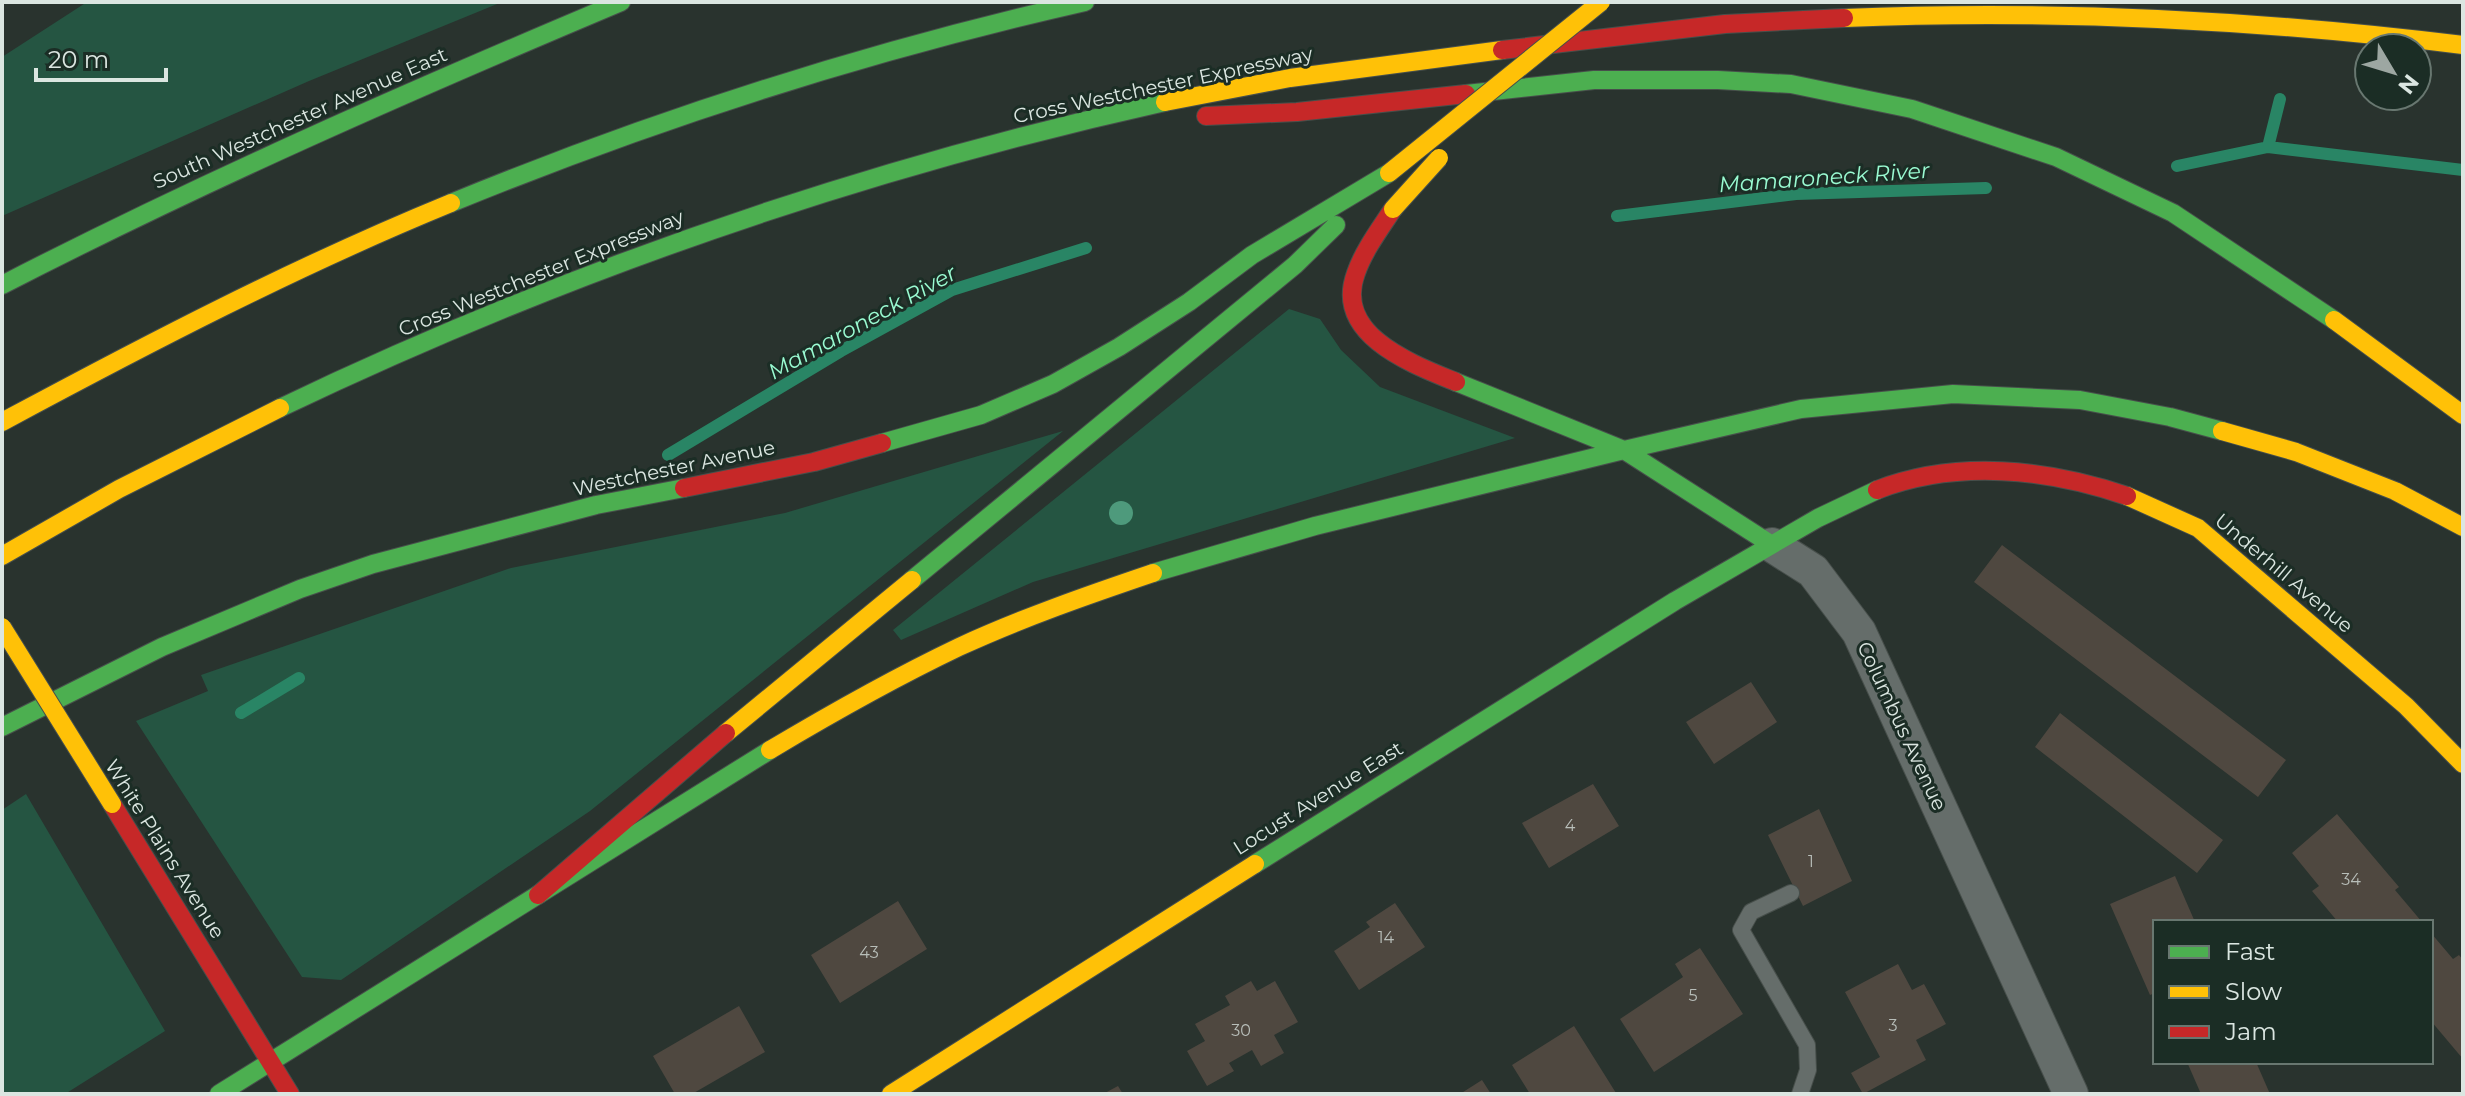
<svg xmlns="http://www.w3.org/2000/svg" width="2465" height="1096" font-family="Montserrat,sans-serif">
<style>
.green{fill:#255542}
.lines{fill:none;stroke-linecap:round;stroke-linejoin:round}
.stream{stroke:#298565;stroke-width:12}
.building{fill:#4f4840}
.lane-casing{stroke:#474f4b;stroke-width:18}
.street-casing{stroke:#474f4b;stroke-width:36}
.fast-casing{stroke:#474f4b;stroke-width:20}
.slow-casing{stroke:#474f4b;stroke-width:20}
.jam-casing{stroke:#474f4b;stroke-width:20}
.lane{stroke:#656d6a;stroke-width:16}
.street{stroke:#656d6a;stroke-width:34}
.fast{stroke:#4caf50;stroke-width:18}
.slow{stroke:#ffc107;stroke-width:18}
.jam{stroke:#c62828;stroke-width:18}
.slow-bridge-casing{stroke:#474f4b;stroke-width:20;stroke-linecap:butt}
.slow-bridge{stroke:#ffc107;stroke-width:18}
.tree{fill:#4e9a7c}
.labels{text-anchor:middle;stroke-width:6;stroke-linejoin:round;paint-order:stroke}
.number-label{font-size:16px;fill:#b8beb9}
.street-label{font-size:20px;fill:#dbe6e1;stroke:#1b2d25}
.water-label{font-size:22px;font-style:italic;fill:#9afbd2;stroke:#1b2d25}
</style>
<rect width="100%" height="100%" fill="#29332e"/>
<path class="green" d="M87,2H502L309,81L2,216V57Z
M1289,309L1320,319L1341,350L1380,387L1515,438L1033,582L901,640L893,630Z
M1063,431L590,811L341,980L302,977L136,721L208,691L201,675L511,568L785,513Z
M26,794L165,1031L65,1094H2V810Z"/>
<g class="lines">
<path class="stream" d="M2268,147L2280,99
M2177,166L2268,147L2463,170
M1617,216L1796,194L1986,188
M668,455L841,351L952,290L1086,248
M241,713L299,678"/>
</g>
<path class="building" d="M2002,545L2286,760L2258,797L1974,582Z
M1751,682L1777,722L1714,764L1686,722Z
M2060,713L2223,840L2197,873L2035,747Z
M1593,784L1619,826L1549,868L1522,823Z
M1819,809L1852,881L1803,906L1768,835Z
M2337,814L2399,887L2395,890L2422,922H2338L2312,891L2319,886L2292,853Z
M2175,876L2195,922H2155V993L2150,995L2110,904Z
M898,901L927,949L840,1003L811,955Z
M1395,903L1425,947L1359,990L1334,951L1370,927L1366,922Z
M2431,933L2453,959L2459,955L2463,960V1059L2431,1021Z
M1700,948L1743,1014L1654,1072L1620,1019L1683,977L1675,964Z
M1898,964L1912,990L1924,984L1946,1024L1916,1040L1926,1060L1863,1094L1851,1073L1880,1057L1845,992Z
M1251,981L1257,991L1275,981L1298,1022L1274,1035L1284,1053L1261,1066L1252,1050L1229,1063L1234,1071L1207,1086L1187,1051L1205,1041L1195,1024L1230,1005L1225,996Z
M739,1006L765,1052L692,1094H675L653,1056Z
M1574,1026L1616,1093L1530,1094L1512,1065Z
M2187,1062H2256L2270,1094H2201Z
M1482,1080L1491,1094H1460Z
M1118,1086L1123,1094H1103Z"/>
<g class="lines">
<defs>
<path id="lane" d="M1791,893L1751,912L1741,930L1807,1045L1808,1070L1800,1094"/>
<path id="street" d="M1772,545L1813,571L1859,632L2071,1094"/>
<path id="fast" d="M1466,94L1594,80H1718L1791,84L1912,109L2056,157L2173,213L2334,320
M451,203C656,119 869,51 1085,2
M2,285C204,181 412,90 621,2
M1456,382L1624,450
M280,408C562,273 859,170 1165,102
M882,443L981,415L1053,384L1119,347L1189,302L1252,255L1389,173
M1624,450L1801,409L1953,394L2080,400L2170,417L2222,431
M1153,573L1315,526L1624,450L1772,545
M912,580L1295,265L1336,225
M2,727L162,647L300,589L373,564L596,505L684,488
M1255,864L1675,601L1818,518L1877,490
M219,1094L770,750"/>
<path id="slow" d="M1844,18C2051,9 2258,20 2463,45
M1165,102L1290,78L1502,50
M2334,320L2463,415
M2,422C149,343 297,266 451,203
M2222,431L2296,452L2395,491L2463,527
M2127,496L2198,528L2406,706L2463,764
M2,556L119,489L280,408
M726,733L912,580
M770,750C832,713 894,678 959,647C1022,618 1088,595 1153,573
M891,1094L1255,864"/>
<path id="jam" d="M1502,50L1725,24L1844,18
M1206,116L1297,112L1466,94
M1393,209C1380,229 1364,250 1356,273C1333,335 1412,364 1456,382
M684,488L814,462L882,443
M1877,490C1957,459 2048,469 2127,496
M112,804L290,1094
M538,895L726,733"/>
</defs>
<use href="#lane" class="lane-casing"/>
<use href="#street" class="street-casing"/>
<use href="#fast" class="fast-casing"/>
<use href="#slow" class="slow-casing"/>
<use href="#jam" class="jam-casing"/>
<use href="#lane" class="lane"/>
<use href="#street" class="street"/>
<use href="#fast" class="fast"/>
<use href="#slow" class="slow"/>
<use href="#jam" class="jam"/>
<defs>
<path id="slow-bridge" d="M1389,173L1601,2
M1393,209L1439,158
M2,627L112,804"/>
</defs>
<use href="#slow-bridge" class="slow-bridge-casing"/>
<use href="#slow-bridge" class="slow-bridge"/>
</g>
<circle class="tree" cx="1121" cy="513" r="12"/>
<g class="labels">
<g class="number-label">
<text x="1570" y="831">4</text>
<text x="1811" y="867">1</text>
<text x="2351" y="885">34</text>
<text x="1386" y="943">14</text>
<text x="869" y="958">43</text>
<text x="1693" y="1001">5</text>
<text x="1893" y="1031">3</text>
<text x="1241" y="1036">30</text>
</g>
<g class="street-label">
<text transform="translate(1163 85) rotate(-12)" y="7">Cross Westchester Expressway</text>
<text transform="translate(300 118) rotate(-24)" y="7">South Westchester Avenue East</text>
<text transform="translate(541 273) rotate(-22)" y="7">Cross Westchester Expressway</text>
<text transform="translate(674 468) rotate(-12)" y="7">Westchester Avenue</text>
<text transform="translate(2284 573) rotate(40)" y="7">Underhill Avenue</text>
<text transform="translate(1902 726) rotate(65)" y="7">Columbus Avenue</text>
<text transform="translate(1318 798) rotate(-32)" y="7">Locust Avenue East</text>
<text transform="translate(165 849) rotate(58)" y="7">White Plains Avenue</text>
</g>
<g class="water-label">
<text transform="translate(1824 177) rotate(-4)" y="8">Mamaroneck River</text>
<text transform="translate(862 322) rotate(-29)" y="8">Mamaroneck River</text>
</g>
</g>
<rect width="2465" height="1096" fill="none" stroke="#dbe6e1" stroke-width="8"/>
<rect x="2153" y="920" width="280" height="144" fill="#1b2d25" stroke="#687770" stroke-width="2"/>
<rect x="2169" y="946" width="40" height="12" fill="#4caf50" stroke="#687770" stroke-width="2"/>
<text x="2225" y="960" font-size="24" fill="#dbe6e1">Fast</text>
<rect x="2169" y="986" width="40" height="12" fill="#ffc107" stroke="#687770" stroke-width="2"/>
<text x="2225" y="1000" font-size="24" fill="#dbe6e1">Slow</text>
<rect x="2169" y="1026" width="40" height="12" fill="#c62828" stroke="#687770" stroke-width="2"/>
<text x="2225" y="1040" font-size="24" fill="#dbe6e1">Jam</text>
<g transform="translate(2393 72) rotate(128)"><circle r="38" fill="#1b2d25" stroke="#687770" stroke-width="2"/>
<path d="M0-6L14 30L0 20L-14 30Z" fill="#9da7a2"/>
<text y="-12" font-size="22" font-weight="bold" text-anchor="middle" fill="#dbe6e1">N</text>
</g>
<path d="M36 68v12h130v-12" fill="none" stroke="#dbe6e1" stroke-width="4"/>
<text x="48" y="68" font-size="24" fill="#dbe6e1" stroke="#1b2d25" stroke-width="6" paint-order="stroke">20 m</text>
</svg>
